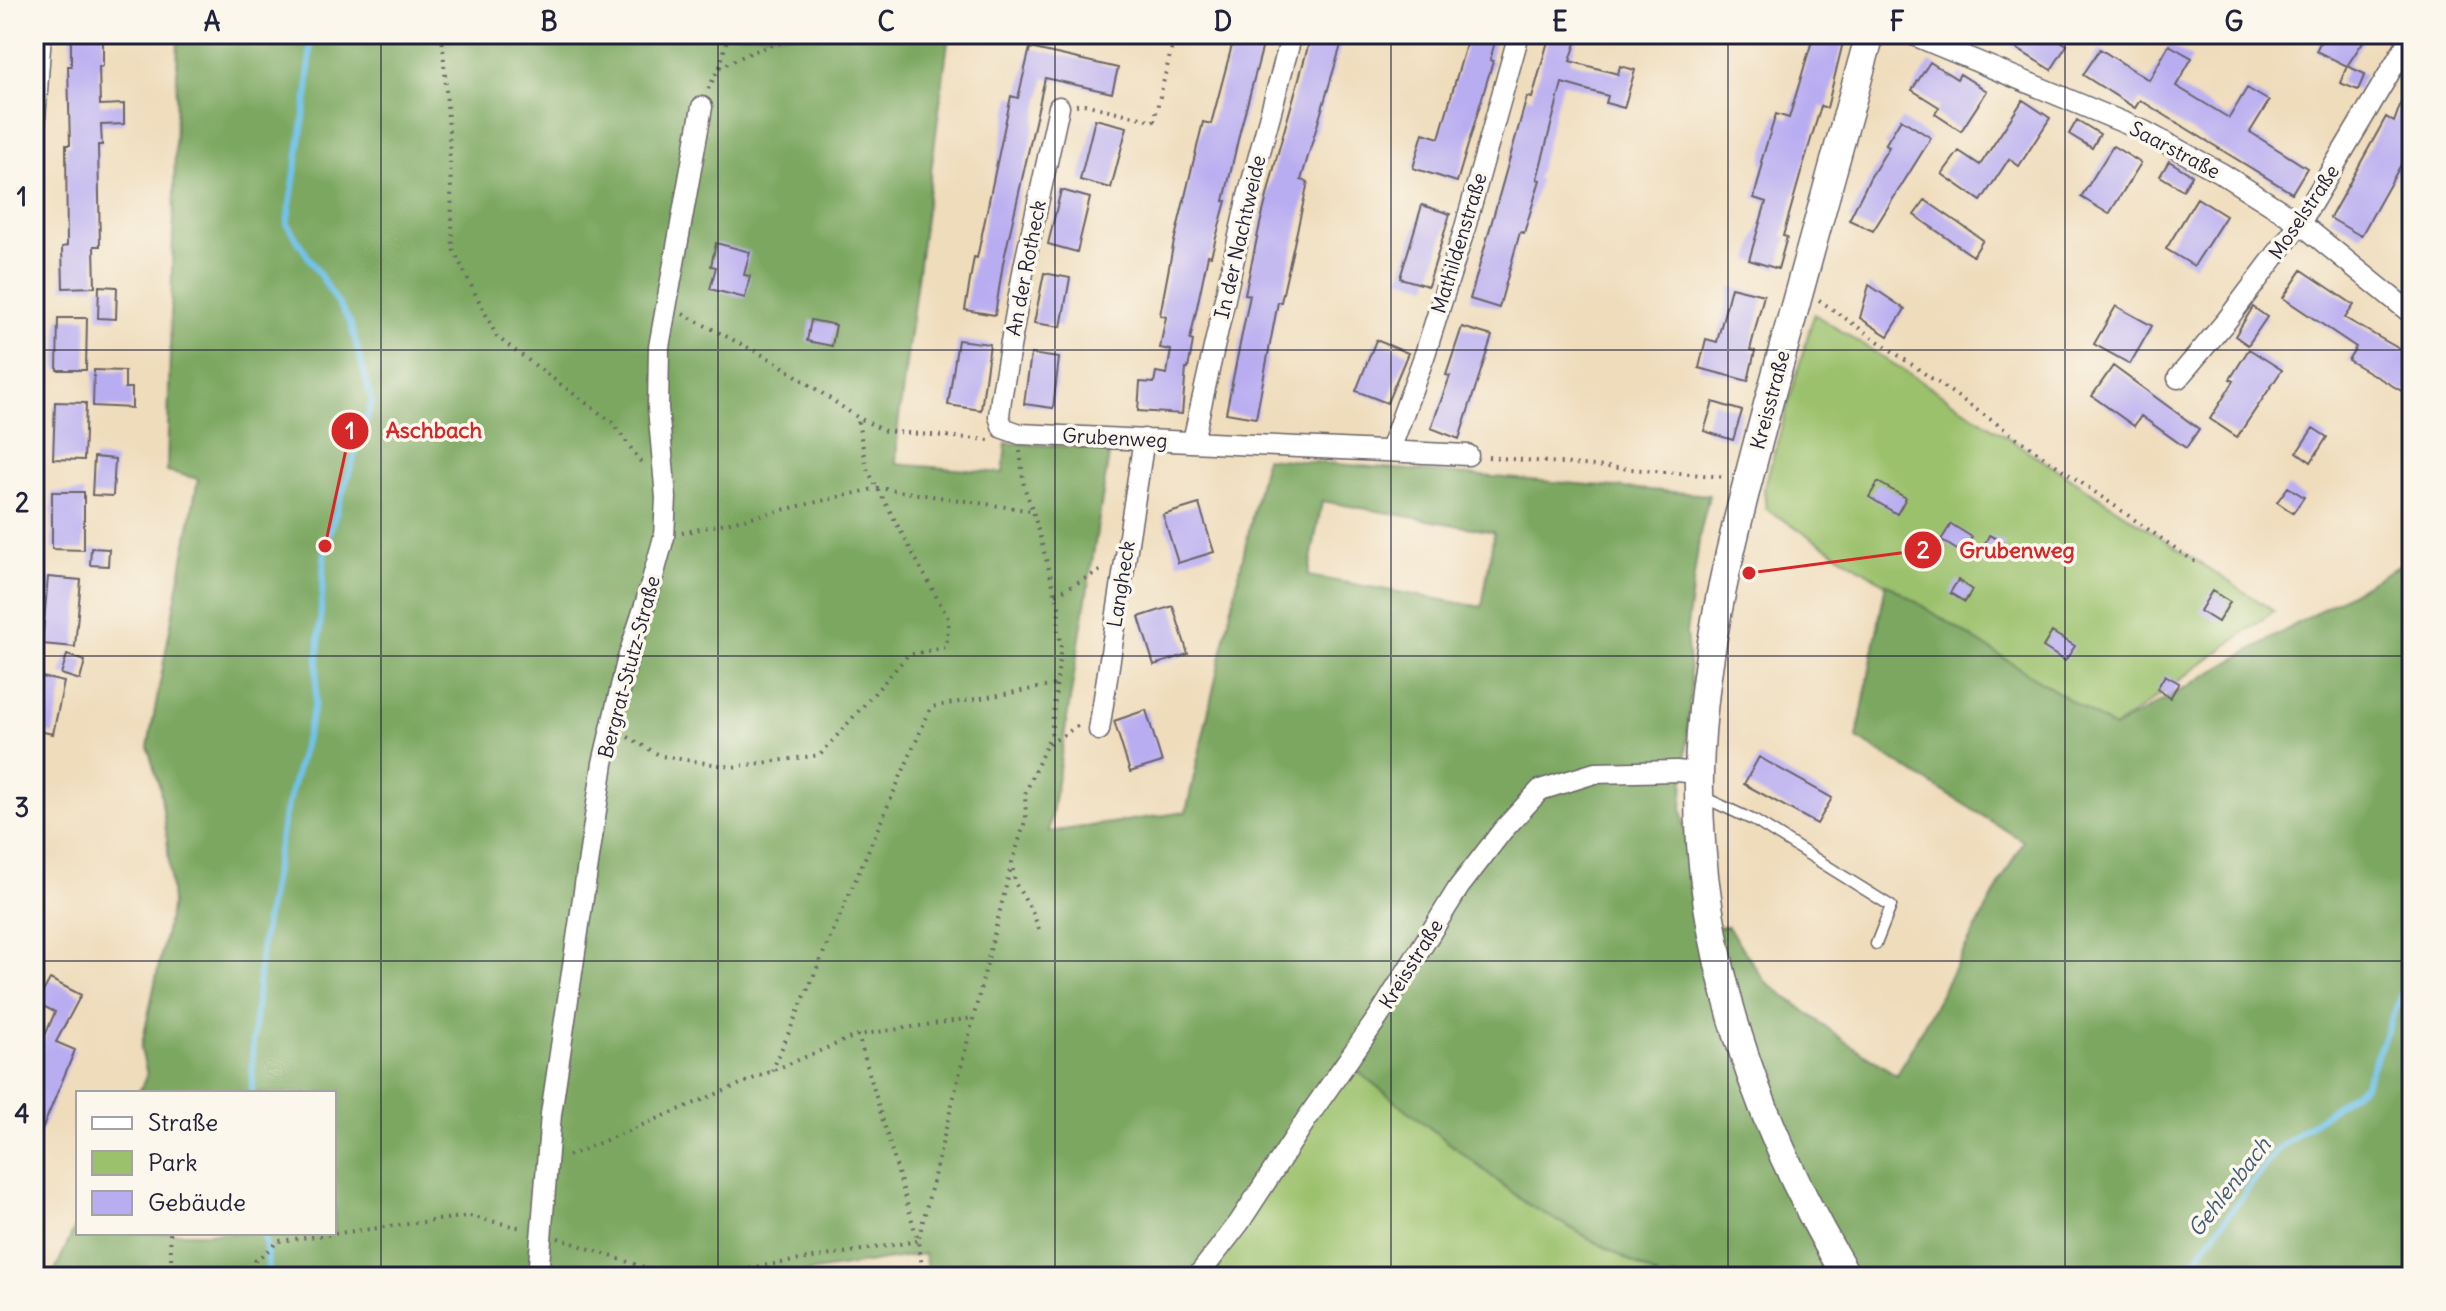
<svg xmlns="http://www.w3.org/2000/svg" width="2446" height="1311" font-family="Delius,sans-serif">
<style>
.green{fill:#9bc16c;stroke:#5e7254;stroke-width:2}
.forest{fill:#7ca760;stroke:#4f644e;stroke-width:2;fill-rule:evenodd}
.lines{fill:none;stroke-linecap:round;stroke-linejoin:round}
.stream{stroke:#71c2ec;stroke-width:6}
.building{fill:#b9adf1}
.lane-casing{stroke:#6a6368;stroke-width:13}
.street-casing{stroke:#6a6368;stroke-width:23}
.secondary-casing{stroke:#6a6368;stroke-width:31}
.path{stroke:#6a6368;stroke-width:4;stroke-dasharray:2 6;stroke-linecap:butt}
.lane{stroke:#fff;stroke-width:10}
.street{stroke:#fff;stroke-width:20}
.secondary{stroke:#fff;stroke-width:28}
.grid{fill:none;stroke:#22223b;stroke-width:2;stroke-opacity:0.55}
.labels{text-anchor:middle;stroke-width:7;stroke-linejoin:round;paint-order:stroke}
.street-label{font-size:20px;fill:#22223b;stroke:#fbf7ec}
.water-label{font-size:22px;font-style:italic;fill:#3e5a79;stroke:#fbf7ec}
.leader{fill:none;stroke:#d62828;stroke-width:3}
.callout-dot{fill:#d62828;stroke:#fbf7ec;stroke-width:3}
.mark-label{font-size:24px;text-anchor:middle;font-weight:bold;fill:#fff}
.callout-label{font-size:22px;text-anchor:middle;font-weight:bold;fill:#d62828;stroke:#fbf7ec;stroke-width:7;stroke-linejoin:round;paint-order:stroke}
.neatline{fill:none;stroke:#22223b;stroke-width:3}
.grid-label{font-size:26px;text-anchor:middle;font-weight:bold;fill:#22223b}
</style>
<rect width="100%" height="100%" fill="#fbf7ec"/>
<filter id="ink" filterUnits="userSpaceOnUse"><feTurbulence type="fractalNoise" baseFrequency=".0125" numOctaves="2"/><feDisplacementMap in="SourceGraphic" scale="16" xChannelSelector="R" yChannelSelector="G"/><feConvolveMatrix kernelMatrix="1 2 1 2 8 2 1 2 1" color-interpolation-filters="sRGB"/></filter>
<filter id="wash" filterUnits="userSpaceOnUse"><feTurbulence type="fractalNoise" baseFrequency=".006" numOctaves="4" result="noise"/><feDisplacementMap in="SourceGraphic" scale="32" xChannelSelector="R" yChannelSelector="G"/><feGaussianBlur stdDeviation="1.8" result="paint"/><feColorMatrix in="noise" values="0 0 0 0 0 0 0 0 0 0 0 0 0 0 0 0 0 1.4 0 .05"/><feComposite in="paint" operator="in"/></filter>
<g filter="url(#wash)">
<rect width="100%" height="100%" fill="#efdcbb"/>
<path class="green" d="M1814,314L1924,383L2274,611L2114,728L1766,509L1764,489Z
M1342,1058L1527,1204L1659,1277H1191Z"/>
<path class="forest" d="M178,34H949L898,425L896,464L1003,473L1006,443L1110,449L1049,832L1186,812L1265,458L1709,495L1700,534L1686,633L1691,683L1682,809L1691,895L1698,927H1728L1765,981L1846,1042L1897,1075L2023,841L1857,738L1886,583L2114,728L2412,558V1277H1659L1527,1204L1342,1059L1191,1277H929L924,1254L776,1277H52L78,1221V1233H334V1093H138L147,1075L141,1049L172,903L167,838L160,788L148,747L198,479L167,471ZM1322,501L1494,532L1482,607L1308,576Z"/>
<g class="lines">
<path class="stream" d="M252,1093L253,1042L262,943L284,817L315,704L325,546L372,402L350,322L287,224L308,90L311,34
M264,1233L270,1277
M2182,1277L2277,1150L2365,1084L2412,970"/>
</g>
<g id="blocks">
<path class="building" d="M71,34H103V66L99,67L100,105L124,104V124L101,125L102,145H98L100,246H94L95,287L63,288L62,247L67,246L66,145H70L68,66H71Z
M1235,34H1266L1240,131L1224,201H1226L1211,256L1208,255L1190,340L1193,341L1188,369H1186L1182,414L1138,411L1140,382L1154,383L1156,372L1167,374L1171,350L1160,348L1166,317L1160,315L1173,246L1203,122L1211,124Z
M1469,34H1497L1490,60L1493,61L1457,182L1413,168L1423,133L1439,138Z
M1550,34H1579L1570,61L1618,74L1620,66L1635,70L1624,108L1606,103L1608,96L1562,83L1537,179L1540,180L1524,233L1520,232L1499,308L1470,299L1527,97L1532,98Z
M1814,34H1845L1827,108L1821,106L1802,169L1783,236L1787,237L1778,269L1749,260L1766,202L1754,198L1763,163L1761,162L1776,114L1789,118Z
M1993,34H2050L2067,45L2051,70Z
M2324,34H2368L2347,66L2316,51Z
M1311,36L1341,45L1301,180L1308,182L1281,302H1278L1256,418L1226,413L1250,295L1245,294L1260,224L1277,156Z
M2169,45L2192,58L2176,86L2229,118L2247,88L2269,101L2250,132L2307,168L2292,193L2140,100L2135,108L2083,75L2100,49L2149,80Z
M1030,48L1118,68L1112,93L1045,78L1003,263L995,315L965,310L974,257L977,258L1011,96L1018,98Z
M1930,62L1957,79L1960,74L1987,91L1961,131L1935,114L1939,107L1912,90Z
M2347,66L2365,74L2358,90L2340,83Z
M2410,78H2412V145L2361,236L2330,218L2386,117L2394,122Z
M2023,100L2050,118L2019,166L2009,159L1981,201L1942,174L1959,151L1980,165Z
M1095,119L1127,127L1111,188L1080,180Z
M1901,119L1931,138L1873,231L1849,220L1870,178L1889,147L1885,145Z
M2077,120L2100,134L2092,148L2069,134Z
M2113,146L2141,163L2109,214L2081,197Z
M2169,161L2192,175L2183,190L2160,176Z
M1061,190L1090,198L1077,252L1048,244Z
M2197,198L2226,216L2194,266L2166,249Z
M1925,200L1983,240L1973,256L1914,215Z
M1422,205L1450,214L1428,286L1400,278Z
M716,243L750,252L744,275L750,276L745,298L710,289L716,267L711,266Z
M2302,270L2354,305L2345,318L2412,356V381L2405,393L2348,360L2356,347L2283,298Z
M1044,273L1070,278L1061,327L1034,323Z
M1869,285L1905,309L1888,336L1860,318Z
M99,286L117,287L116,319L98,318Z
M1731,287L1764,295L1750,350L1755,351L1748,381L1699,368L1706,339L1717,342Z
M2116,306L2152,326L2130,364L2094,344Z
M2253,307L2267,317L2248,345L2235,336Z
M58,318H87L86,370H57Z
M811,320L836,325L832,346L807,341Z
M1462,327L1492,336L1459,439L1431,428L1450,376L1446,375Z
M958,340L990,344L981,410L948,405Z
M1376,340L1408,353L1387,403L1356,391Z
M2249,349L2282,370L2237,437L2210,419L2234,381L2230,379Z
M1031,354L1059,358L1053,408L1024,404Z
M2113,366L2199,429L2186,448L2141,416L2134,426L2092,396Z
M94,370L125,371V388H132V408L93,406Z
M55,402L86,403L84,460L53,459Z
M1713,402L1742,411L1733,440L1704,431Z
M2313,428L2327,437L2311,462L2297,452Z
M94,457L115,459L113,496L92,495Z
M1878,482L1906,498L1897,514L1869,497Z
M2288,487L2304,497L2293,513L2277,502Z
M52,492H84V550L52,549Z
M1199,504L1214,552L1178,563L1163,515Z
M1951,524L1972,537L1962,553L1941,540Z
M1989,535L2005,543L1997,560L1981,552Z
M91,548L109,549L108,566L90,565Z
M48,577L81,580L75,647L42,644Z
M1958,580L1972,590L1965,602L1950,593Z
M2212,591L2230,602L2218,622L2200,611Z
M1173,606L1188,654L1154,665L1139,617Z
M2052,632L2075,646L2065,661L2043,647Z
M67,655L85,661L80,680L61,674Z
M2165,675L2179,683L2170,698L2157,689Z
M37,676L64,682L53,734L34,730V692Z
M1146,710L1162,762L1130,772L1114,721Z
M1759,757L1832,798L1817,824L1744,784Z
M50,979L81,995L56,1042L75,1050L34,1149V1073L42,1053L38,1052L55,1012L37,1003Z"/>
</g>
</g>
<g filter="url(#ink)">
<use href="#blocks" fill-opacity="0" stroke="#6a6368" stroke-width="2"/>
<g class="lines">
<defs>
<path id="lane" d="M1703,797L1755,821L1891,906L1876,944"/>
<path id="street" d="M1911,34L2144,131L2221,173L2300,223L2412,314
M1059,107L1024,267L1001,399L999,416L1003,428L1020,434L1468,455
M34,134L41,34
M2178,378L2227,320L2300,223L2412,35
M1193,441L1248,196L1292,34
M1390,450L1425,354L1464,231L1519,34
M1099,730L1144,439
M538,1277L551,1114L603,763L627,661L646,602L664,537L666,498L658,408L659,347L702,107
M1197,1277L1239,1223L1308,1117L1379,1016L1459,887L1503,830L1540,790L1595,773L1676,771L1699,773"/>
<path id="secondary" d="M1847,1277C1756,1124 1696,952 1699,773C1702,644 1737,521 1770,397C1803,276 1837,155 1870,34"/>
</defs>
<use href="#lane" class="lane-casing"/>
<use href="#street" class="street-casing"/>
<use href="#secondary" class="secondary-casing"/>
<path class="path" d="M442,34L449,131L453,249L497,337L613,423L643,465
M720,67L728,34
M708,89L720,67L752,52L809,34
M1076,105L1084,104L1154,121L1175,34
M1819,300L2198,564
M683,314L776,362L857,417L885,431L990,440
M1020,451L1024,487L1033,511L1059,607L1058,631L1061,645L1051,734L1025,794L1026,818L1012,863L1015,883L1033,913L1040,932
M1488,457L1726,477
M682,533L878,488L1033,511
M1056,594L1105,568
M628,737L661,756L732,767L820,755L908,655L946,647L949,620L867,469L857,417
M1049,744L1079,725
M772,1071L931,707L1055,685
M568,1156L858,1035L973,1018
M170,1233L172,1277
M558,1238L672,1277
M258,1277L255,1261L279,1241L469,1216L522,1228
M694,1277L918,1241L858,1035
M924,1277L918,1241L1011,866"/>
<use href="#lane" class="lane"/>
<use href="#street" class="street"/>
<use href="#secondary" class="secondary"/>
</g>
</g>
<path class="grid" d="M381,34V1277M718,34V1277M1055,34V1277M1391,34V1277M1728,34V1277M2065,34V1277M34,350H2412M34,656H2412M34,961H2412"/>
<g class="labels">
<g class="street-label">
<text transform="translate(2175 150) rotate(28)" y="7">Saarstraße</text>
<text transform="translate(2304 212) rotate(-56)" y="7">Moselstraße</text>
<text transform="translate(1240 237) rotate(-77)" y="7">In der Nachtweide</text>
<text transform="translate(1459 243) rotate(-73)" y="7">Mathildenstraße</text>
<text transform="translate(1026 268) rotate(-79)" y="7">An der Rotheck</text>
<text transform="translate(1770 400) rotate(-75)" y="7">Kreisstraße</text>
<text transform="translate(1115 438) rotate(3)" y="7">Grubenweg</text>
<text transform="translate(1121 584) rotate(-81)" y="7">Langheck</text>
<text transform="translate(629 667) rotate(-75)" y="7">Bergrat-Stutz-Straße</text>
<text transform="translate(1411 964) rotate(-58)" y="7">Kreisstraße</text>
</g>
<g class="water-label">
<text transform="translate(2229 1187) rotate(-52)" y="8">Gehlenbach</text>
</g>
</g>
<path class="leader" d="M325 546L350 431M1749 573L1923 550"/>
<g class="callout-dot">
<circle cx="325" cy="546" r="8"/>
<circle cx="1749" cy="573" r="8"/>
<circle cx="350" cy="431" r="20"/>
<circle cx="1923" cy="550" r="20"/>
</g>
<g class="mark-label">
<text x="350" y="439">1</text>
<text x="1923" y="558">2</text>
</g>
<g class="callout-label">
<text x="434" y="438">Aschbach</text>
<text x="2017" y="558">Grubenweg</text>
</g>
<rect width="2446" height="1311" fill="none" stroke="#fbf7ec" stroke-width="88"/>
<rect x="76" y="1091" width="260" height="144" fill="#fbf7ec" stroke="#a4a2a5" stroke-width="2"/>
<rect x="92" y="1117" width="40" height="12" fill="#ffffff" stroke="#a4a2a5" stroke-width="2"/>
<text x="148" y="1131" font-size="24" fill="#22223b">Straße</text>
<rect x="92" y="1151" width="40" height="24" fill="#9bc16c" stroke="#a4a2a5" stroke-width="2"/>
<text x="148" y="1171" font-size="24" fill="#22223b">Park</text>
<rect x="92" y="1191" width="40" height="24" fill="#b9adf1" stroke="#a4a2a5" stroke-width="2"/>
<text x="148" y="1211" font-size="24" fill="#22223b">Gebäude</text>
<rect x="44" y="44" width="2358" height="1223" class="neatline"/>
<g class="grid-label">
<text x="212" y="31">A</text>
<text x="549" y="31">B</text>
<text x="886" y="31">C</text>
<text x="1223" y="31">D</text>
<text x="1560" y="31">E</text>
<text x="1897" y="31">F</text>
<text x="2234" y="31">G</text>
<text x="22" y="206">1</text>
<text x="22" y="512">2</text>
<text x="22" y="817">3</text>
<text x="22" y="1123">4</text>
</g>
</svg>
